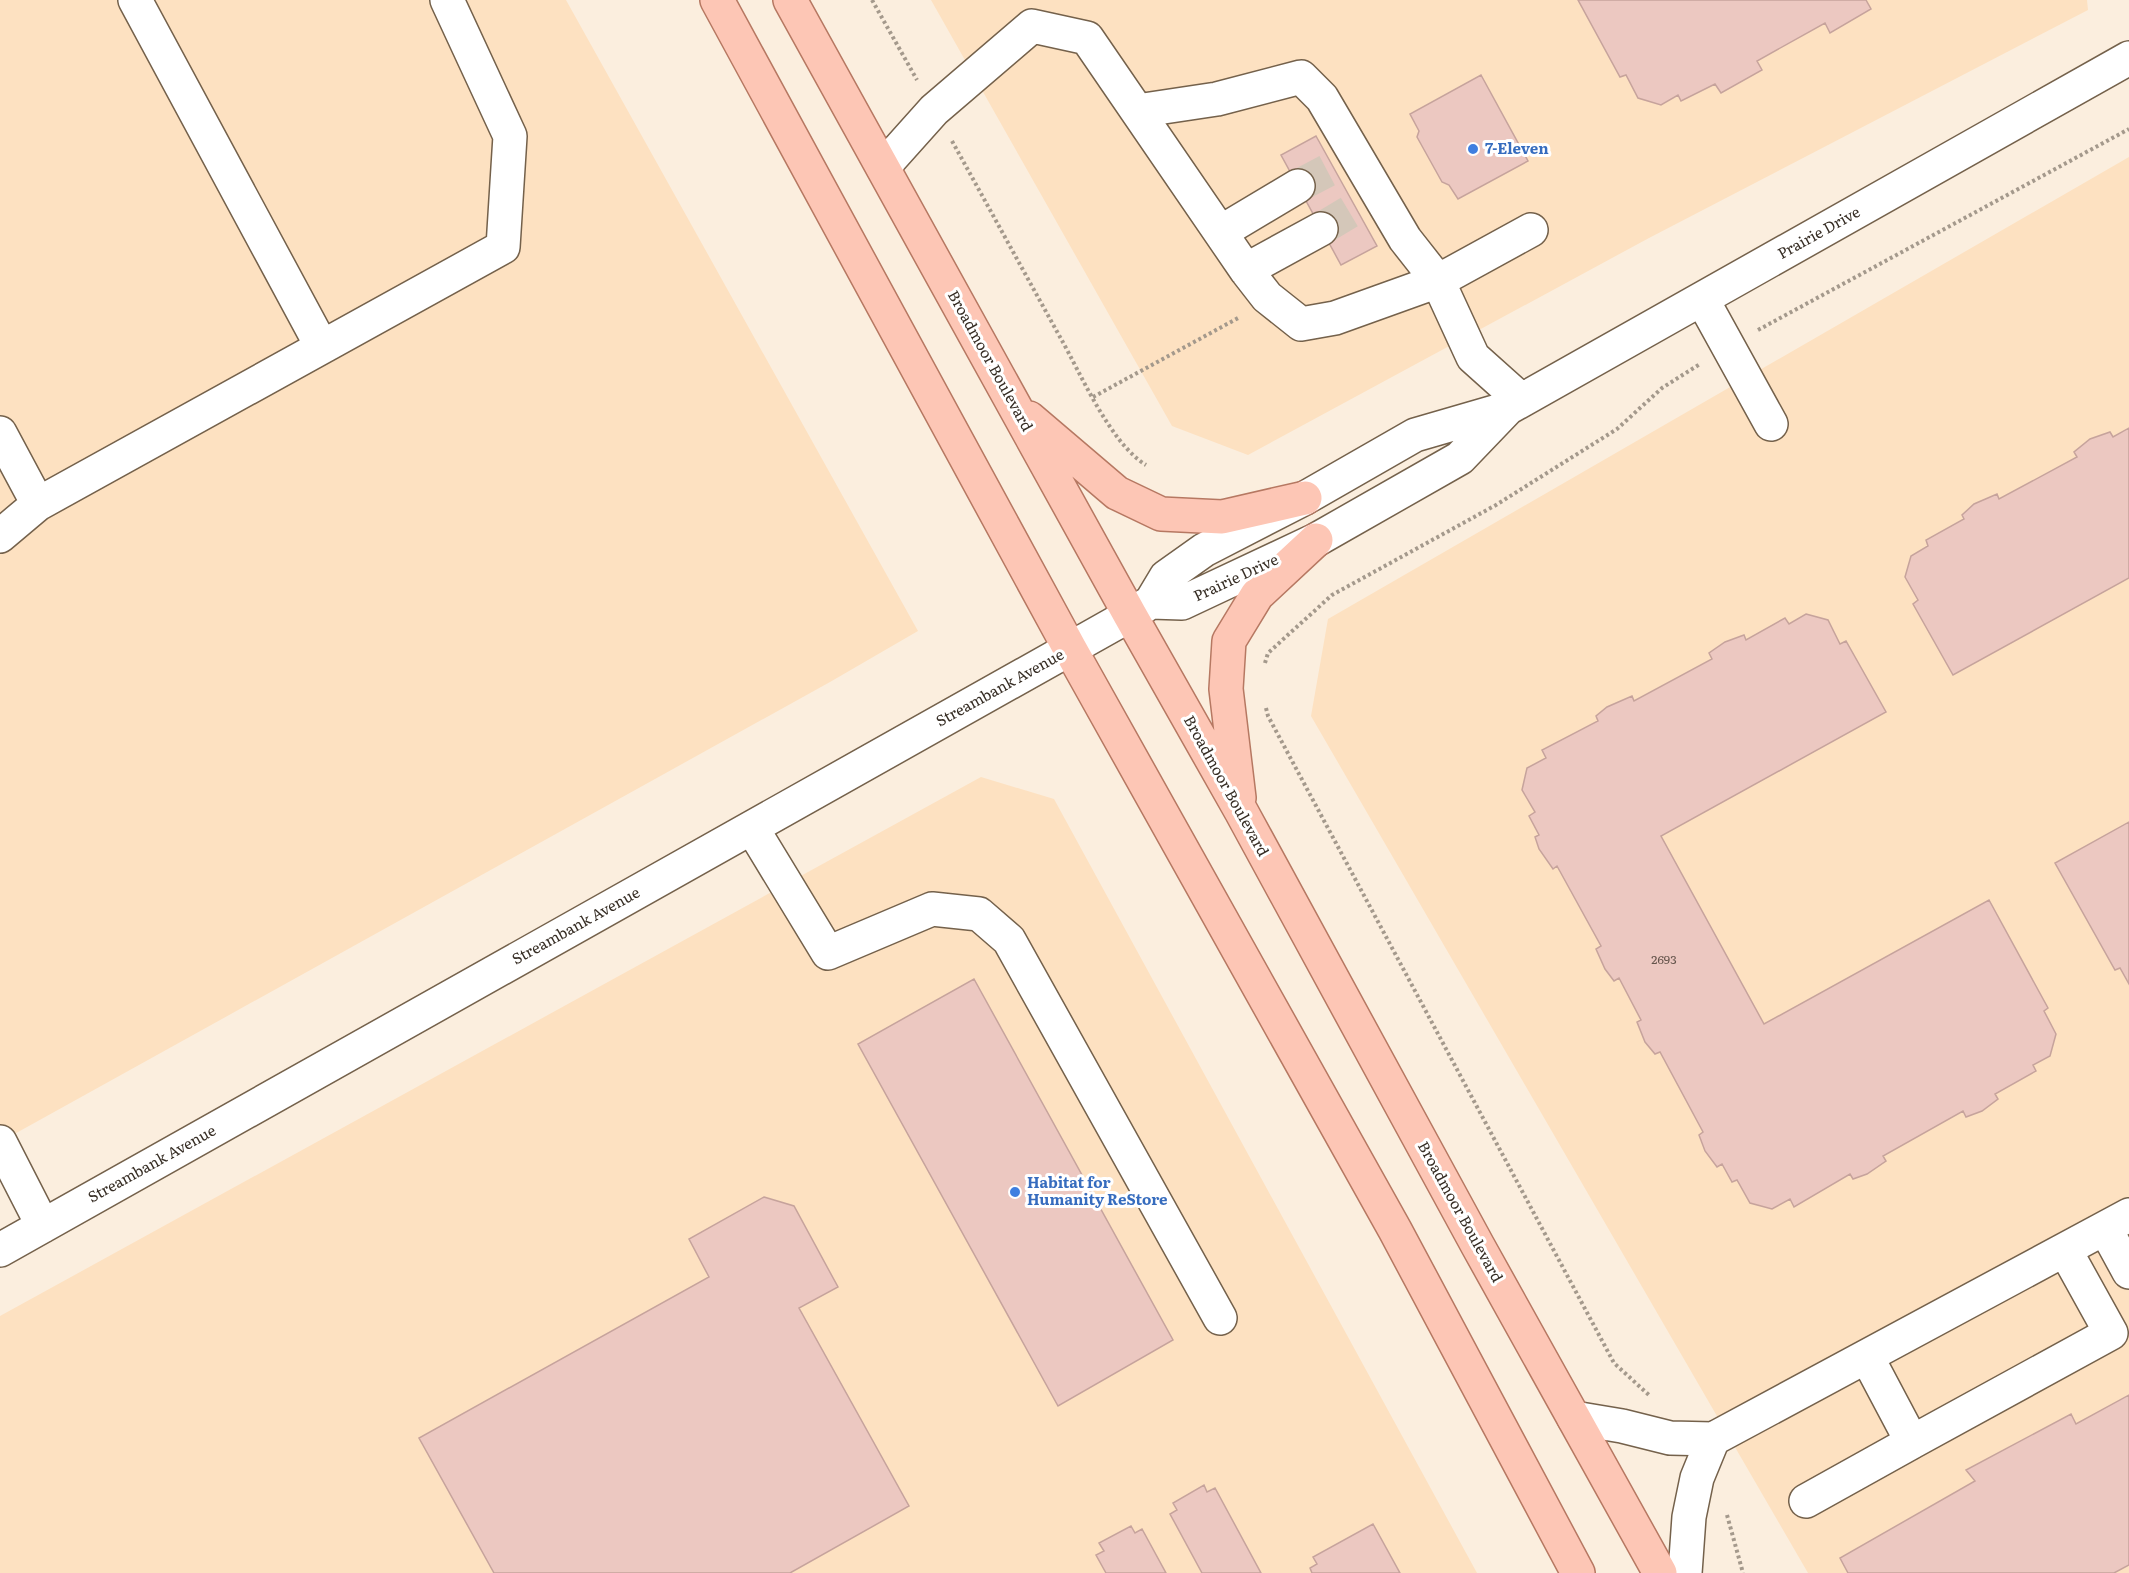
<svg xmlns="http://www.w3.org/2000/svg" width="2129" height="1573" font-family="Literata,serif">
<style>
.built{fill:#fde1c1}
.building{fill:#ecc8c1;stroke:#c6a39c;stroke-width:1.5}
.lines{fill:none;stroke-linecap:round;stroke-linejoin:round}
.minor-tunnel{stroke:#d4c7b9;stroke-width:33;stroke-dasharray:33 16;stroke-linecap:butt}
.minor-casing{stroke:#74614b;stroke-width:36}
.major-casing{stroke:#b67862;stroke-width:36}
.path{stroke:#a4998c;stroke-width:4;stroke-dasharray:3 3;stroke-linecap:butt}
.minor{stroke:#fff;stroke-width:33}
.major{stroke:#fdc6b5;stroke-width:33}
.shop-dot{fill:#3f7fe0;stroke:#fff;stroke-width:2}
.labels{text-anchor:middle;stroke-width:6;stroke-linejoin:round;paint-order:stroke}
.number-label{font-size:12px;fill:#64544b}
.shop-label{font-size:15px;font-weight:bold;fill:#366cbe;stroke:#fff;text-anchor:start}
.street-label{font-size:15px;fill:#362d24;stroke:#fff}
</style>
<rect width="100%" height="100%" fill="#fbeede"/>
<path class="built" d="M0,0H566L918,631L830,682L0,1142Z
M931,0H2087L2088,10L1649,238L1248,455L1172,426Z
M2129,157V1573H1808L1311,716L1328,619Z
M981,777L1054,799L1477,1573H0V1316Z"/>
<path class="building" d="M1578,0H1866L1871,9L1830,33L1825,23L1757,61L1762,70L1721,93L1715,84L1681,101L1678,95L1661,105L1638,98L1626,75L1620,77Z
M1481,75L1528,161L1458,199L1449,185L1442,182L1417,137L1419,131L1410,114Z
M1316,136L1377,246L1341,265L1281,155Z
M2129,428V578L1953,675L1913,604L1918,600L1905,577L1911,556L1928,546L1926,540L1964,519L1962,515L1974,504L1997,494L1999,499L2077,457L2074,452L2090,439L2110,432L2113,437Z
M1806,614L1828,620L1840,644L1846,641L1886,712L1661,836L1764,1024L1989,900L2048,1008L2044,1011L2056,1034L2050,1056L2033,1065L2036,1071L1995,1094L1998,1099L1982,1111L1966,1117L1963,1111L1883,1156L1886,1161L1867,1174L1853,1179L1850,1174L1794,1207L1790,1199L1772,1209L1750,1203L1737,1180L1732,1182L1722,1164L1717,1167L1705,1151L1699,1135L1703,1132L1660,1052L1655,1054L1645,1042L1637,1022L1641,1020L1619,978L1614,981L1605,969L1596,949L1601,946L1557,866L1553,869L1539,849L1535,837L1539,835L1529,816L1535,812L1522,790L1527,768L1546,758L1542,750L1598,721L1596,716L1607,707L1632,696L1634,701L1712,659L1709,653L1725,642L1744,635L1746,640L1785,618L1789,624Z
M2129,822V984L2120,968L2115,970L2055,863Z
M974,979L1173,1340L1058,1406L858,1044Z
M764,1197L794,1206L838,1287L799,1308L909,1506L790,1573H494L419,1438L709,1277L689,1239Z
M2129,1395V1565L2114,1573H1848L1840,1558L1975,1481L1966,1470L2071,1414L2076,1424Z
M1204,1485L1207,1492L1215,1488L1261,1573H1202L1170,1514L1177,1510L1173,1503Z
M1373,1524L1400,1573H1312L1310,1568L1317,1564L1313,1557Z
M1131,1526L1135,1533L1142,1529L1166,1573H1106L1096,1555L1104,1551L1099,1543Z"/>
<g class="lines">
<path class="minor-tunnel" d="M1298,186L1334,167
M1321,229L1356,208"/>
<defs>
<path id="minor" d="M135,0L322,347
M1137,111L1217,99L1301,77L1322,98L1405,239L1438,281L1531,230
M883,167L934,110L1032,26L1087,38L1246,270L1267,297L1301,324L1335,318L1438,281L1473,357L1521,400
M1221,232L1298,186
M1246,270L1321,229
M1702,299L1771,424
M0,433L38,504
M0,536L38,504L503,247L510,136L447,0
M1151,602L1182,603L1316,540L1460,458L1507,409
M752,828L828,953L932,909L979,914L1009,940L1220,1318
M0,1142L43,1226
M2105,1228L2129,1272
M0,1250L1130,615L1151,602L1166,577L1204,550L1305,498L1415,435L1508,408L2129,58
M1867,1357L1912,1442L2111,1333L2065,1250
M1574,1418L1622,1426L1670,1438L1713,1439L2129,1215
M1806,1501L1912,1442
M1685,1573L1689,1517L1697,1478L1713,1439"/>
<path id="major" d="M717,0L1070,649L1395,1230L1578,1573
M790,0L1130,615L1241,811L1478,1246L1660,1573
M1029,418L1117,493L1161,514L1222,517L1305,498
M1239,798L1226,689L1229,641L1257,595L1316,540"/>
</defs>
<use href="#minor" class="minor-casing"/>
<use href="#major" class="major-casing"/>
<path class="path" d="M872,0L917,80
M952,141C988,206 1024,272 1060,337C1081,374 1110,443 1146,465
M1758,330L2129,129
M1093,397L1240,317
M1265,663L1268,653L1332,595L1496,505L1617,429L1662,388L1700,364
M1266,708L1268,716L1614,1363L1650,1396
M1727,1515L1743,1573"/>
<use href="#minor" class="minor"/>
<use href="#major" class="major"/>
</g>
<g class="shop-dot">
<circle cx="1473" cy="149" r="6"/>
<circle cx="1015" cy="1192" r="6"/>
</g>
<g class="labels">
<g class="number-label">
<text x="1664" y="964">2693</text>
</g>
<g class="shop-label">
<text x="1485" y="154">7-Eleven</text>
<text x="1027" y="1188">Habitat for<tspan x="1027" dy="17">Humanity ReStore</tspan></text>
</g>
<g class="street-label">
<text transform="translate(1819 233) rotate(-29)" y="5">Prairie Drive</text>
<text transform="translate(990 361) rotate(61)" y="5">Broadmoor Boulevard</text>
<text transform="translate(1236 578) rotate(-25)" y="5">Prairie Drive</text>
<text transform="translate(1000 688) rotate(-29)" y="5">Streambank Avenue</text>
<text transform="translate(1226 786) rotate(61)" y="5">Broadmoor Boulevard</text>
<text transform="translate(576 926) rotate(-29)" y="5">Streambank Avenue</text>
<text transform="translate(152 1164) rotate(-29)" y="5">Streambank Avenue</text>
<text transform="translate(1460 1212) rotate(61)" y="5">Broadmoor Boulevard</text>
</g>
</g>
</svg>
